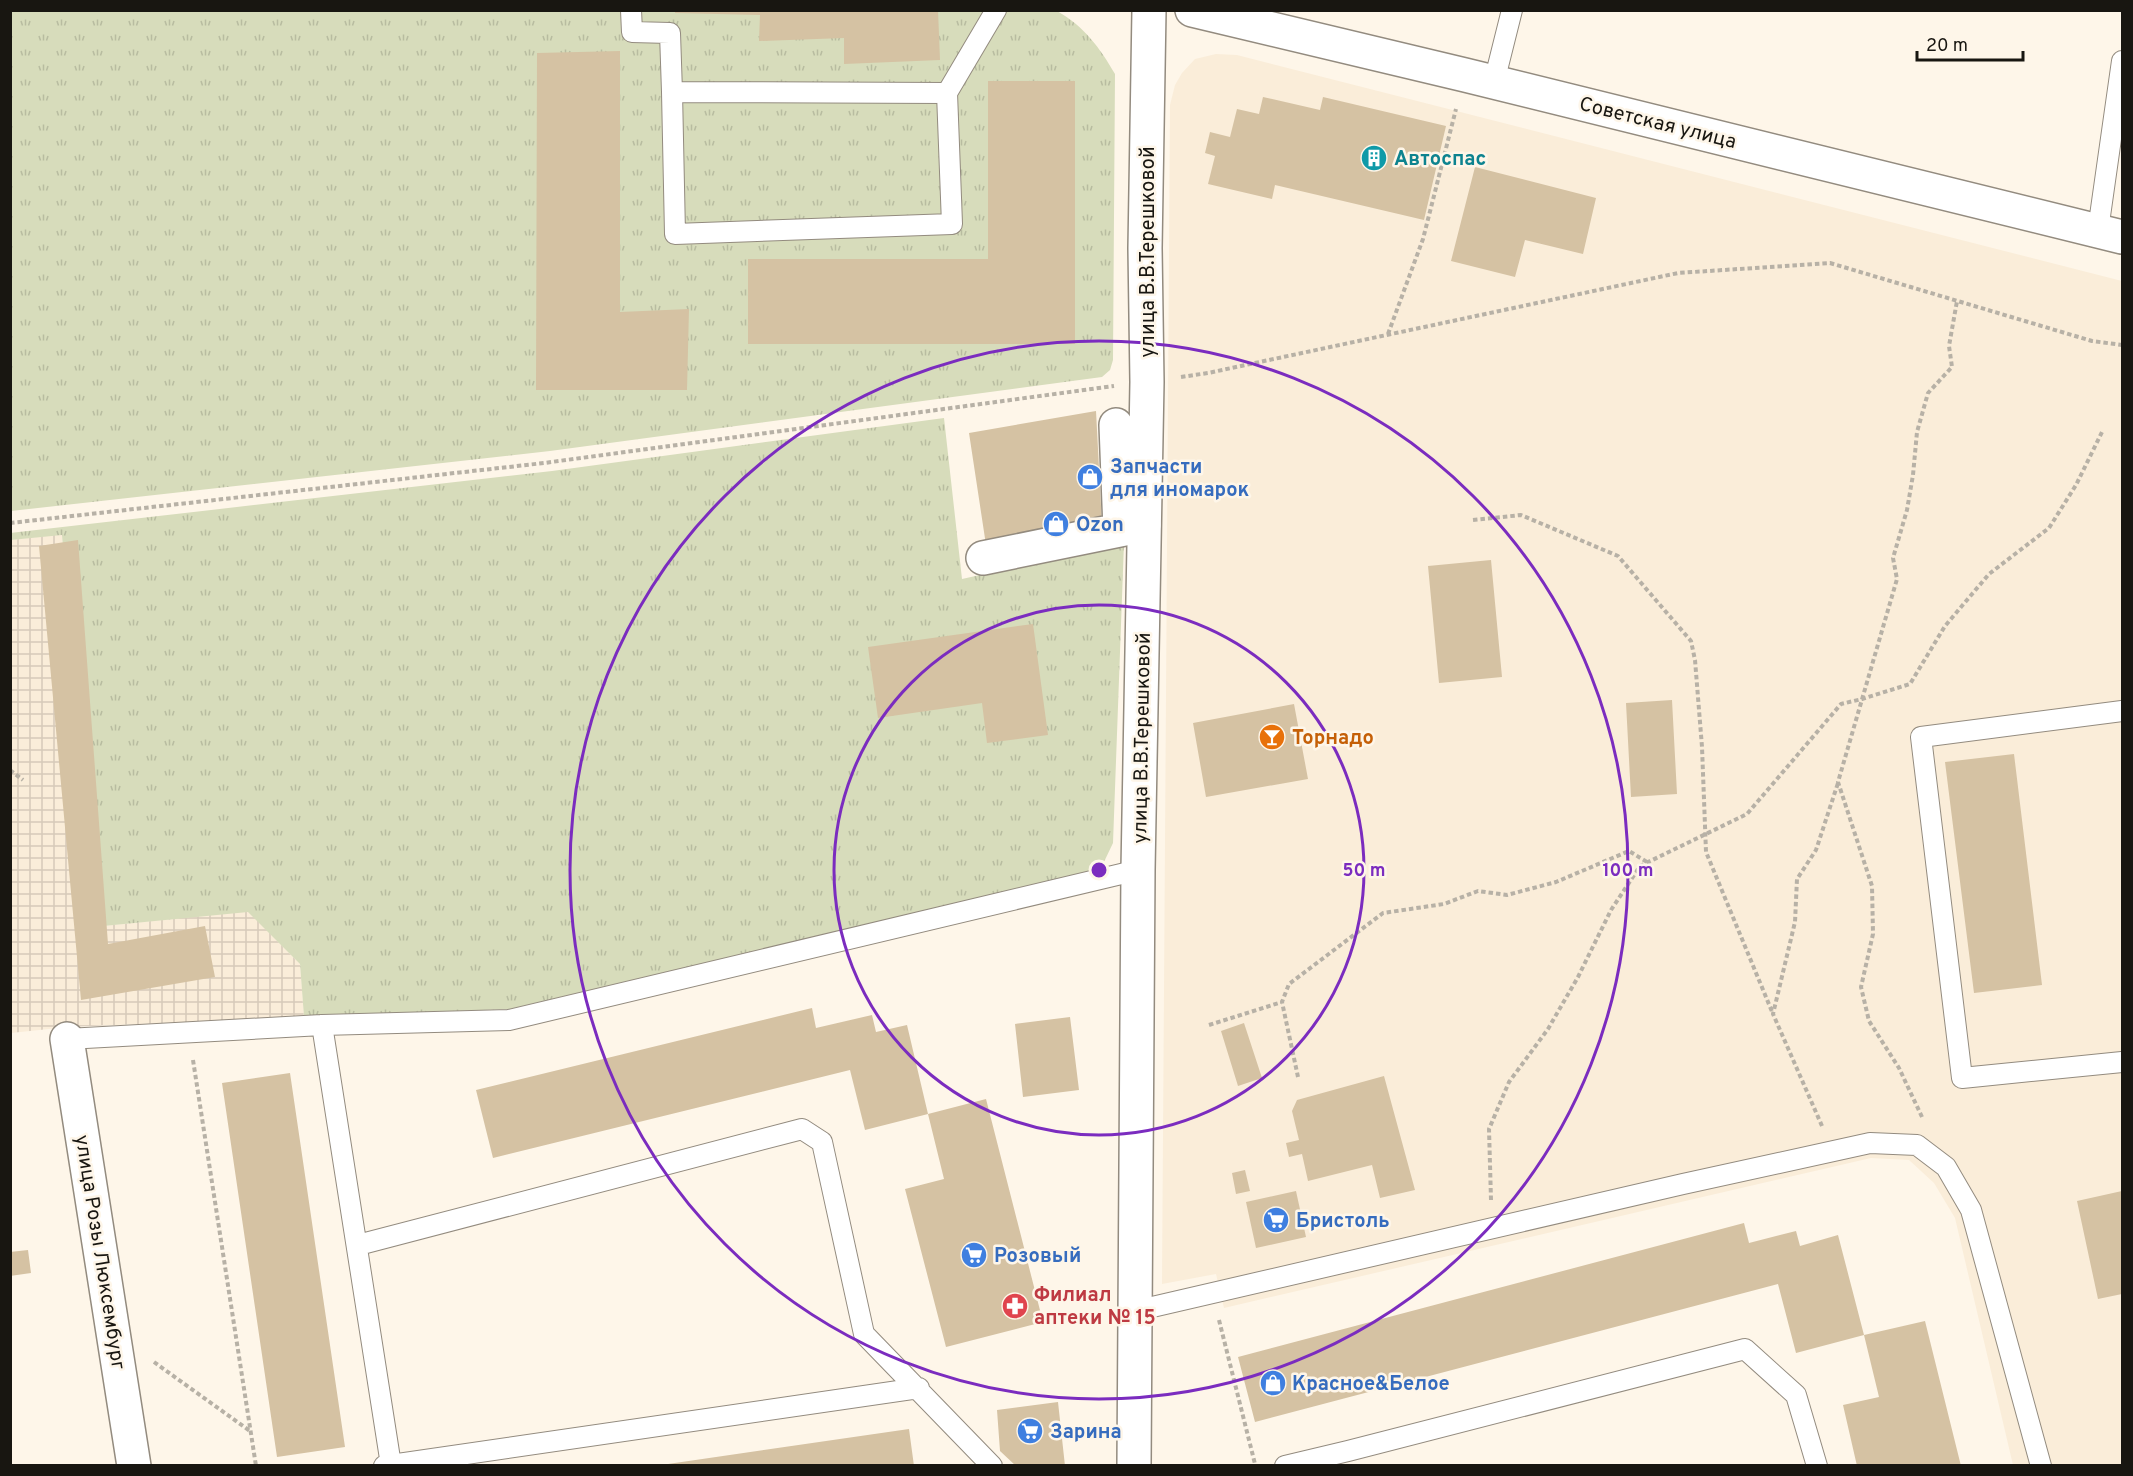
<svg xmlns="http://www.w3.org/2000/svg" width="2133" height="1476" font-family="Overpass,sans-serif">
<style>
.built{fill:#faedd9}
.industrial{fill:url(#industrial-grid)}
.grass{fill:url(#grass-tufts)}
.building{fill:#d5c2a3}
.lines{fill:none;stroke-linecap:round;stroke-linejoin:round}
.service-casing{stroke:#938b7f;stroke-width:22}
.minor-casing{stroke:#938b7f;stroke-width:36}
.tertiary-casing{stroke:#938b7f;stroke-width:36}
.path{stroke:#b7b1a6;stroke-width:4;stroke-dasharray:4.5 3;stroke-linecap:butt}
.service{stroke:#fff;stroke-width:20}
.minor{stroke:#fff;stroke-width:33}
.tertiary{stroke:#fff;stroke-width:33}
.ring{fill:none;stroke:#7b2cbf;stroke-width:3}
.labels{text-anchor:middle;stroke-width:5;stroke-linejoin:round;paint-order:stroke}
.street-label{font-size:20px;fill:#181611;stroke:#fef6e9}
.culture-label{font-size:20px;font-weight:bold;fill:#0d838f;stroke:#fef6e9;text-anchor:start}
.shop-label{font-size:20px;font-weight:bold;fill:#366cbe;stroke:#fef6e9;text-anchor:start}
.food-label{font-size:20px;font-weight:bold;fill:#c56008;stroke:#fef6e9;text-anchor:start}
.health-label{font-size:20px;font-weight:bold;fill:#be3a42;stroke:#fef6e9;text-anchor:start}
.centre{fill:#7b2cbf;stroke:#fef6e9;stroke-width:3}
.ring-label{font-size:18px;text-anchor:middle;font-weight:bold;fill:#7b2cbf;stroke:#fef6e9;stroke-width:5;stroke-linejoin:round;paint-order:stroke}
</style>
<defs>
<pattern id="industrial-grid" width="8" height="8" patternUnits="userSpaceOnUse" patternTransform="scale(1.5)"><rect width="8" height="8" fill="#faedd9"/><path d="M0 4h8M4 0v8" fill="none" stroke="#d6cab9"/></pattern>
<pattern id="grass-tufts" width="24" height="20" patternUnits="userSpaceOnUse" patternTransform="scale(1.5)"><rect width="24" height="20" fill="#d7dcbb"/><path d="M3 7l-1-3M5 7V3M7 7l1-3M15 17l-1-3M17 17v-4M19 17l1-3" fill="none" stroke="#b8bca0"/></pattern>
</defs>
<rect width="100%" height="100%" fill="#fef6e9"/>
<path class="built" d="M1216,54L1237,55L2122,281V1465H2013L1955,1218L1934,1183L1909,1160L1871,1158L1224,1308L1216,1274L1162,1284L1170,105L1175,85L1182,73L1195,59Z"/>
<path class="industrial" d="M62,534L93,927L248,911L300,964L304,1017L68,1027L11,1033V540Z"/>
<path class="grass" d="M10,11H1057C1084,26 1100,48 1115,74L1113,360L1110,370L1102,377L550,451L11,511Z
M944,418L962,579L1124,543L1113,843L1103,864L1092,871L510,1009L304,1017L300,964L248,912L93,927L62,535L11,540L10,533L552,471Z"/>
<path class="building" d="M675,10H938L940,60L844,64V38L759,41L760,15L675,13Z
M620,51V312L689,309L687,390H536L537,53Z
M988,81H1075V344H748V259H988Z
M1263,97L1320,110L1323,97L1446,126L1424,220L1275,185L1272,199L1208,184L1215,156L1205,153L1210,132L1230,137L1237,109L1259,114Z
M1475,167L1596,198L1583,254L1525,240L1515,277L1451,261Z
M1096,411L1102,525L986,545L969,433Z
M78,540L108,944L205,926L215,977L81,1000L39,546Z
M1491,560L1502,677L1439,683L1428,566Z
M1033,624L1048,735L987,743L982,703L878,718L868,647Z
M1672,700L1677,794L1631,797L1626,703Z
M1294,704L1308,779L1206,797L1193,723Z
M2014,754L2042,985L1974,993L1945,762Z
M812,1008L816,1028L872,1015L876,1032L907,1025L928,1114L865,1130L850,1070L493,1158L476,1090Z
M1070,1017L1079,1090L1023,1097L1015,1024Z
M1244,1023L1262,1078L1238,1086L1221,1031Z
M290,1073L345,1447L277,1457L222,1083Z
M1384,1076L1415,1190L1380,1198L1372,1165L1308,1181L1302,1154L1289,1157L1286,1143L1299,1140L1292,1111L1297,1100Z
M986,1099L1043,1322L946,1347L905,1189L944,1179L928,1114Z
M1245,1170L1250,1191L1236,1194L1232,1173Z
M1296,1191L1306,1237L1256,1248L1246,1202Z
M2122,1191V1294L2098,1299L2077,1201Z
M1744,1223L1749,1243L1796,1231L1800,1246L1838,1235L1864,1335L1796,1353L1778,1284L1255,1422L1238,1357Z
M28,1250L31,1273L10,1276V1252Z
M1925,1321L1961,1466H1857L1843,1405L1879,1397L1864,1335Z
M1058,1402L1065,1466H1016L1000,1451L997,1410Z
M909,1429L914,1466H669L668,1464Z"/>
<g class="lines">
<defs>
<path id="service" d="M631,10L632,32L670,33L672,92
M1494,82L1512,10
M947,93L672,92L675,234L952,224L947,93L996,10
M2098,230L2122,61
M2122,711L1921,737L1962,1078L2122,1062
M322,1025L391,1465
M67,1039L322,1025L509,1020L1138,870
M358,1245L802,1129L822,1142L864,1334L992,1466
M1135,1311L1683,1184L1870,1143L1917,1145L1946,1167L1971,1210L2041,1466
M384,1466L919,1388
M1285,1466L1348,1451L1745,1349L1796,1395L1817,1466"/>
<path id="minor" d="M1116,425L1120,530
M983,558L1144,525
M67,1039L134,1466"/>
<path id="tertiary" d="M1192,10L1465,75L2122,237
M1134,1466L1138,870L1147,382L1145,248L1149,10"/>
</defs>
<use href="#service" class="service-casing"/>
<use href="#minor" class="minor-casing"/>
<use href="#tertiary" class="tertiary-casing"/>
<path class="path" d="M1388,334L1423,239L1456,109
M1181,377L1208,373L1678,273L1830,263L2092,341L2122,345
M1473,520L1521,515L1618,556L1691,641L1695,660L1702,747L1706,852L1773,1014
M10,523L544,463L1114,386
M10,770L23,780
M1209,1025L1282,1002
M193,1060L256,1466
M1298,1077L1282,1002L1289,984L1383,913L1444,904L1478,891L1507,895L1556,882L1629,851L1647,862
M1922,1117L1899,1068L1869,1021L1861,987L1873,934L1872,886L1838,782L1897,579L1893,558L1907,510L1913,475L1917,432L1928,393L1952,367L1949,346L1957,301
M1822,1126L1773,1014L1795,922L1797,879L1816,850L1838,783
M1491,1200L1489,1129L1509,1082L1548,1029L1578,977L1611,910L1640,866L1747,814L1841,704L1862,699L1910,684L1945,626L1989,574L2049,528L2076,485L2103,430
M1219,1320L1255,1464
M154,1362L250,1431"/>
<use href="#service" class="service"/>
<use href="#minor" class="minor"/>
<use href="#tertiary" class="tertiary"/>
</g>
<g class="ring">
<circle cx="1099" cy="870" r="265"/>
<circle cx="1099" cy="870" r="529"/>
</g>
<defs>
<symbol id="building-disc" viewBox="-11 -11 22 22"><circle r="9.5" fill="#0f9aa8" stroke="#fef6e9"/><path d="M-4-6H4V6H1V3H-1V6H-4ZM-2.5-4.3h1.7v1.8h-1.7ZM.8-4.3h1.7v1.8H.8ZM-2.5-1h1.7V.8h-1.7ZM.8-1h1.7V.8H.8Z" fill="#fff"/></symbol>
<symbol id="shop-disc" viewBox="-11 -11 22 22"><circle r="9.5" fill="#3f7fe0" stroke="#fef6e9"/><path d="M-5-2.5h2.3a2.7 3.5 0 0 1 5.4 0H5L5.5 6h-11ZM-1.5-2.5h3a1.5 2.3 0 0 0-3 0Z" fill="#fff"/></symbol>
<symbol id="bar-disc" viewBox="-11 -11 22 22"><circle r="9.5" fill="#e8710a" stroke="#fef6e9"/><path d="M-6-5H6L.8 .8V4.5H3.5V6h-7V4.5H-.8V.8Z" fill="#fff"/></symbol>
<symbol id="supermarket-disc" viewBox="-11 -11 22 22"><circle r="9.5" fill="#3f7fe0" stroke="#fef6e9"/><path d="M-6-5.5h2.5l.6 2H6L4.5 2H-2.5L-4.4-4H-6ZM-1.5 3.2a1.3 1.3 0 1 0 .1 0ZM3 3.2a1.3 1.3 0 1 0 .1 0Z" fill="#fff"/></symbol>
<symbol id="pharmacy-disc" viewBox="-11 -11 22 22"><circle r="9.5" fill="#e0444e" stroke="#fef6e9"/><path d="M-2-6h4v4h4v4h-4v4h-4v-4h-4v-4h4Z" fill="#fff"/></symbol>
</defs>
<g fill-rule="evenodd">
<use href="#building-disc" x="1359" y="143" width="30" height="30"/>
<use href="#shop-disc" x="1075" y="462" width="30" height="30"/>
<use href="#shop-disc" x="1041" y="509" width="30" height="30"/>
<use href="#bar-disc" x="1257" y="722" width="30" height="30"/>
<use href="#supermarket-disc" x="1261" y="1205" width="30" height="30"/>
<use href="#supermarket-disc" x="959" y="1240" width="30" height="30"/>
<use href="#pharmacy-disc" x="1000" y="1291" width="30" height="30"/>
<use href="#shop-disc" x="1258" y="1368" width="30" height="30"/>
<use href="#supermarket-disc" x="1015" y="1416" width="30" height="30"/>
</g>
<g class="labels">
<g class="street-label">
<text transform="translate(1658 122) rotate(14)" y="7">Советская улица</text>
<text transform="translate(1147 252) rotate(-90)" y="7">улица В.В.Терешковой</text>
<text transform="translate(1141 738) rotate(-89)" y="7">улица В.В.Терешковой</text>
<text transform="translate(101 1252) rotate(81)" y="7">улица Розы Люксембург</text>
</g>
<g class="culture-label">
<text x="1394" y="165">Автоспас</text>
</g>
<g class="shop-label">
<text x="1110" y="473">Запчасти<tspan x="1110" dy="23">для иномарок</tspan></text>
<text x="1076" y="531">Ozon</text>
<text x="1296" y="1227">Бристоль</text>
<text x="994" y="1262">Розовый</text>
<text x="1292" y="1390">Красное&amp;Белое</text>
<text x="1050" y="1438">Зарина</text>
</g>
<g class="food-label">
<text x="1292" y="744">Торнадо</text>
</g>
<g class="health-label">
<text x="1034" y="1301">Филиал<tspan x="1034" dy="23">аптеки № 15</tspan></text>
</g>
</g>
<circle cx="1099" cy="870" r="9" class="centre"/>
<g class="ring-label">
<text x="1364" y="876">50 m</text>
<text x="1628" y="876">100 m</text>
</g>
<rect width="2133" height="1476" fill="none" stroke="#181611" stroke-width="24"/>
<path d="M1917 51v9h106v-9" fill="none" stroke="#181611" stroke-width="3"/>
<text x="1926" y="51" font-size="18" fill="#181611" stroke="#fef6e9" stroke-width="4.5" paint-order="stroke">20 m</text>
</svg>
